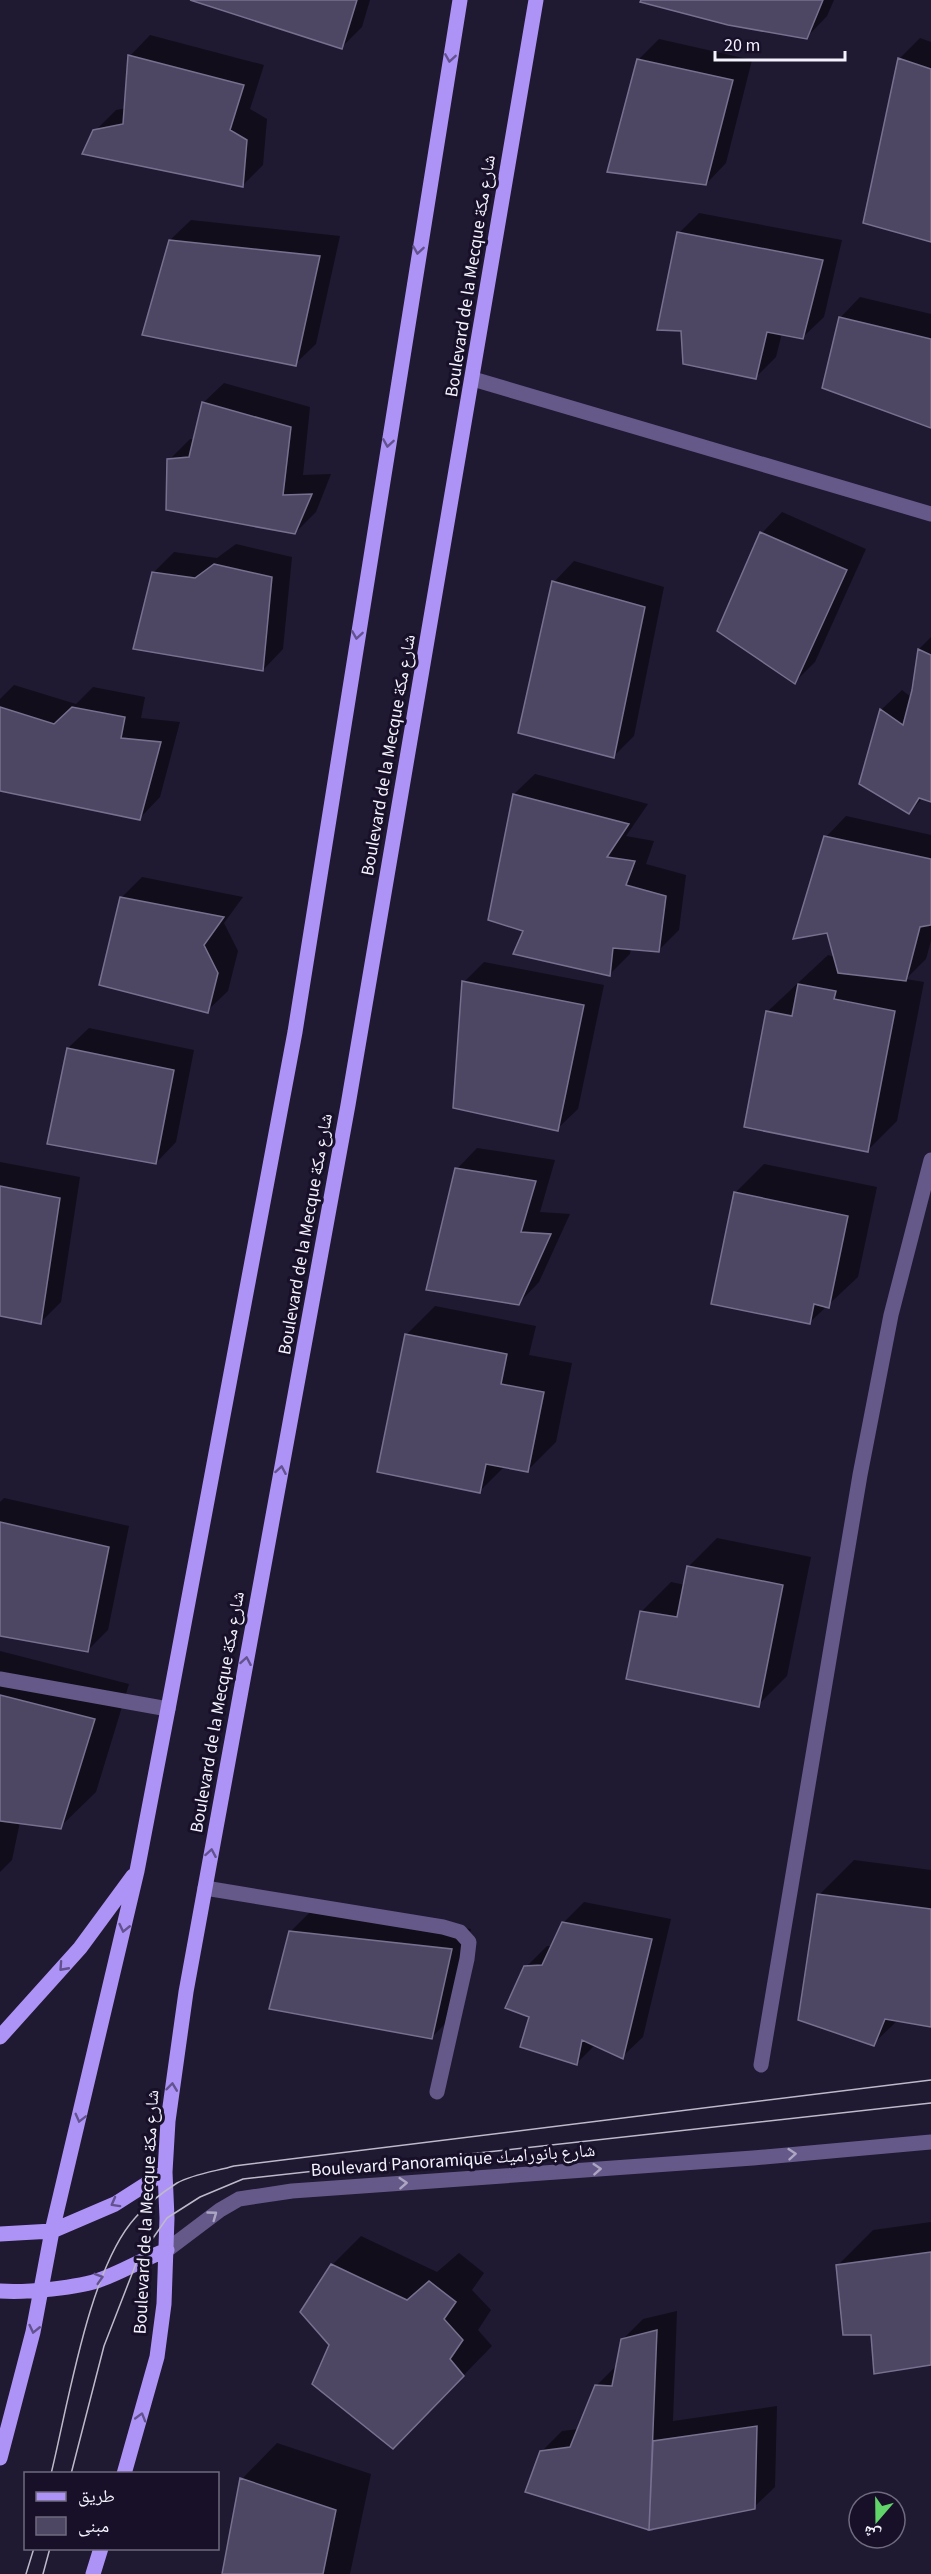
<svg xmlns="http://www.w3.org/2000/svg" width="931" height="2574" font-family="'Source Sans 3','Noto Naskh Arabic',sans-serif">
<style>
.shadow{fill:#0007}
.building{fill:#4e4764;stroke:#77708f;stroke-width:1.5}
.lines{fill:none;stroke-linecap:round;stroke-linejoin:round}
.minor{stroke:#655989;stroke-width:15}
.major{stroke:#ae93f6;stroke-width:15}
.tram{stroke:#bdbac9;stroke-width:1.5}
.oneway{stroke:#62528f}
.oneway2{stroke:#aca6c3}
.labels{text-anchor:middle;stroke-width:6;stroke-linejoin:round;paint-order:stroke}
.street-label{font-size:18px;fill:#f4f2fd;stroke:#171028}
</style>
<rect width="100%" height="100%" fill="#201932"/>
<path class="shadow" d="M195,0H370L362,27L342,47Z
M642,0H834L827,16L807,37Z
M150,35L264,65L250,109L267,119L263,165L243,185L95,131L116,110L126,108L130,56Z
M920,38L931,42V241L899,59Z
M659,39L752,60L726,163L706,184L638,60Z
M699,213L842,240L824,317L803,337L782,333L776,357L755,378L679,233Z
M191,220L340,236L316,344L295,364L170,240Z
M860,297L931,314V426L840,318Z
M224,383L310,407L303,475L331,474L316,512L295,533L169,460L190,439H195L203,403Z
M782,512L866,549L815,662L795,682L762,533Z
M236,544L292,557L283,649L263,670L153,573L174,552L217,558Z
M574,561L664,587L634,736L614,756L554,582Z
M931,637V800L923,798L909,812L881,710L902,690L911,697L919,649Z
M14,685L76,704L93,687L145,697L141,718L180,722L160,797L140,818L0,789V699Z
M535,774L648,804L626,836L654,841L646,864L686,875L679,930L658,951L631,948L630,954L610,974L514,794Z
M846,816L931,835V941L926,959L906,979L924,982L897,1121L868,1150L767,1012L828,955L835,957L826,837Z
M142,877L243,897L224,923L238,951L228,991L207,1011L121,898Z
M484,962L604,985L578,1109L557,1129L464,982Z
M89,1028L194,1050L176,1142L156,1163L68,1048Z
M477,1148L555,1160L540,1212L570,1214L539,1282L519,1303L457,1169Z
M0,1162L80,1177L61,1302L40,1323L0,1315Z
M764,1164L877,1187L858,1277L809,1323L735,1193Z
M435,1306L536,1326L529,1355L572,1363L556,1442L527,1471L505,1466L480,1491L406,1335Z
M4,1498L129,1526L108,1630L88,1650L0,1634V1502Z
M717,1538L811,1557L787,1676L758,1705L628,1678L642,1611L671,1582L685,1585L688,1567Z
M0,1651L129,1684L96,1792L60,1827L20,1822L12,1860L0,1872Z
M854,1860L931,1870V2025L898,2020L873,2044L819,1895Z
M584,1902L671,1919L643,2037L622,2057L595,2045L576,2064L531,2016L526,1967L547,1946H553L563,1923Z
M311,1911L471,1929L452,2017L432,2037L290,1932Z
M931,2222V2364L872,2333L837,2266L873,2230Z
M361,2236L437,2272L459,2253L484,2273L472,2290L491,2310L478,2330L492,2346L422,2418L331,2344L332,2265Z
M677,2311L673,2421L777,2406L775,2487L754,2507L649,2528L527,2491L541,2452L562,2431L579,2429L596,2386L617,2365L622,2340L643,2319Z
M277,2443L371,2474L350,2574H223L242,2479Z"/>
<path class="building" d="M190,0H357L342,49Z
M641,0H823L807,39L728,25L640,2Z
M128,55L244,85L230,130L247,140L243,187L82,154L93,130L123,124Z
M898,58L931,69V242L863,223Z
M637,59L733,80L706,185L607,172Z
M677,232L823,260L803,339L767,332L756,379L683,364L681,331L657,330Z
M169,240L320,256L296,366L142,335Z
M839,317L931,339V428L822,388Z
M202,402L291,427L283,495L312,494L295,534L166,510L167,459L189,457Z
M760,532L847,570L795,684L717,631Z
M214,564L272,577L263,671L133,649L152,572L195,578Z
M552,581L645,607L614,758L518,733Z
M918,649L931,655V802L919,798L909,814L859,784L880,709L903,725L912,690Z
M0,707L54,724L72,707L125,717L121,738L161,742L140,820L0,791Z
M513,794L629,824L607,857L635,861L626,885L666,896L659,952L613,948L610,976L513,954L523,931L488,920Z
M824,836L931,859V925L920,927L906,981L838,973L827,933L793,939Z
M120,897L224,917L204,945L218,973L208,1013L99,985Z
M462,981L584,1005L558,1131L453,1108Z
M798,984L836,991L834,999L895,1011L868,1152L744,1127L766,1011L792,1016Z
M67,1048L174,1070L156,1164L47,1144Z
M455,1168L536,1181L521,1232L551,1234L519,1305L426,1290Z
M0,1186L60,1198L41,1324L0,1316Z
M734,1192L848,1216L829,1308L814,1304L810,1324L711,1304Z
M405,1334L507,1354L501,1384L544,1392L528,1472L486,1464L480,1493L377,1472Z
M0,1522L109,1547L88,1652L0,1636Z
M687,1566L783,1585L759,1707L626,1679L640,1611L677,1617Z
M0,1695L95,1719L61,1829L0,1821Z
M817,1894L931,1909V2027L885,2019L874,2046L798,2020Z
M562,1922L652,1939L623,2059L582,2040L577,2065L520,2047L529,2017L505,2008L524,1966L542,1965Z
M289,1931L452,1949L432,2039L269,2009Z
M931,2252V2365L874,2374L871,2335H843L836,2265Z
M331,2264L407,2300L429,2281L456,2302L444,2319L463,2340L450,2359L464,2376L393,2449L312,2384L329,2345L300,2312Z
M657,2330L649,2530L525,2492L540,2451L570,2447L595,2385L612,2386L621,2339Z
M757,2426L755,2509L649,2530L653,2441Z
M240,2478L336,2510L323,2574H222Z"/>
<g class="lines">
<path class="minor" d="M473,379L931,514
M0,1679L168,1709
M205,1888L443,1927L460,1932L469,1942L467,1959L437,2092
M761,2065L860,1475L891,1315L931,1160
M167,2250L220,2210L239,2199L292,2191L753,2158L931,2142"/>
<path class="major" d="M0,2037L80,1948L133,1876
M0,2234L52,2231L115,2204L165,2172
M0,2291C25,2293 79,2288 102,2279C124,2271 145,2258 167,2250
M0,2458L33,2332L52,2231L137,1871L168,1709L295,1032L460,0
M124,2474L157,2357L164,2304L167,2218L165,2172L168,2121L186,1992L348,1105L536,0
M93,2574L101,2548"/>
<path class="tram" d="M51,2474C68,2405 89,2269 135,2218C146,2205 163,2192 177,2183C193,2174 217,2171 234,2166L931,2080
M71,2474L104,2346L137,2261L167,2218L200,2197L243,2179L931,2103
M26,2574L34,2548
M43,2574L50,2548"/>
</g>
<defs><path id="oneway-chevron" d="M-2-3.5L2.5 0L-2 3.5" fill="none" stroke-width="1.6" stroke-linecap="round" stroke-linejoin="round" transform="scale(1.5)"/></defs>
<g class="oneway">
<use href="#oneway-chevron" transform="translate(450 58) rotate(99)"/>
<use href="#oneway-chevron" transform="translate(418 250) rotate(99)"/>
<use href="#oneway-chevron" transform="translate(388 443) rotate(99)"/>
<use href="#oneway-chevron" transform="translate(357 635) rotate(99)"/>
<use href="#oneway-chevron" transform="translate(281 1470) rotate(-80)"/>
<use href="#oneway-chevron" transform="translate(246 1661) rotate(-80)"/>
<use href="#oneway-chevron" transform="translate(211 1853) rotate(-80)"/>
<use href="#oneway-chevron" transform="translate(124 1928) rotate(103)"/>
<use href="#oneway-chevron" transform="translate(63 1967) rotate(132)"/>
<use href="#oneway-chevron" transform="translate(172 2087) rotate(-83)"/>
<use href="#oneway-chevron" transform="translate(80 2118) rotate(104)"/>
<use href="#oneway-chevron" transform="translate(115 2203) rotate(151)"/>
<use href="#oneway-chevron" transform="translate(99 2278) rotate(-17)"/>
<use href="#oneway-chevron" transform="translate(34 2329) rotate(103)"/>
<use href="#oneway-chevron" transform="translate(141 2417) rotate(-74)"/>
</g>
<g class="oneway2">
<use href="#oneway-chevron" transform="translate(792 2154) rotate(-5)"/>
<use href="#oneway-chevron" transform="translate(597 2169) rotate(-4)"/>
<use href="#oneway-chevron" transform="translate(403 2183) rotate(-4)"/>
<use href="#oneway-chevron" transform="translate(213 2215) rotate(-36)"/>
</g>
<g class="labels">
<g class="street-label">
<text transform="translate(470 276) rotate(-81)" y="6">Boulevard de la Mecque شارع مكة</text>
<text transform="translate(388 755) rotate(-80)" y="6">Boulevard de la Mecque شارع مكة</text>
<text transform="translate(305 1234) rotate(-80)" y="6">Boulevard de la Mecque شارع مكة</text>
<text transform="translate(217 1712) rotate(-80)" y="6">Boulevard de la Mecque شارع مكة</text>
<text transform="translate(453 2160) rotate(-4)" y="6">Boulevard Panoramique شارع بانوراميك</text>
<text transform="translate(146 2212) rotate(-87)" y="6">Boulevard de la Mecque شارع مكة</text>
</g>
</g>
<rect x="24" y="2472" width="195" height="78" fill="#171028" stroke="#6f6a7d" stroke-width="1.5"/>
<rect x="36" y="2492" width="30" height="9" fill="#ae93f6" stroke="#6f6a7d" stroke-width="1.5"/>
<text x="78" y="2502" font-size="18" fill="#f4f2fd">طريق</text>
<rect x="36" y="2517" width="30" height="18" fill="#4e4764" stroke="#6f6a7d" stroke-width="1.5"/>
<text x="78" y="2532" font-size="18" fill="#f4f2fd">مبنى</text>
<g transform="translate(877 2520) rotate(200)"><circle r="28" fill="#171028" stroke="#6f6a7d" stroke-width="1.5"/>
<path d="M0-4.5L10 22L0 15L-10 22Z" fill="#61d56a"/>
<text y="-9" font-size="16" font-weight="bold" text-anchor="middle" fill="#f4f2fd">ش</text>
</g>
<path d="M715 51v9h130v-9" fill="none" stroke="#f4f2fd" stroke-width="3"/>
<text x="724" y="51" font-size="18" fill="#f4f2fd" stroke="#171028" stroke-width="4.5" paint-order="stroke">20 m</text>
</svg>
